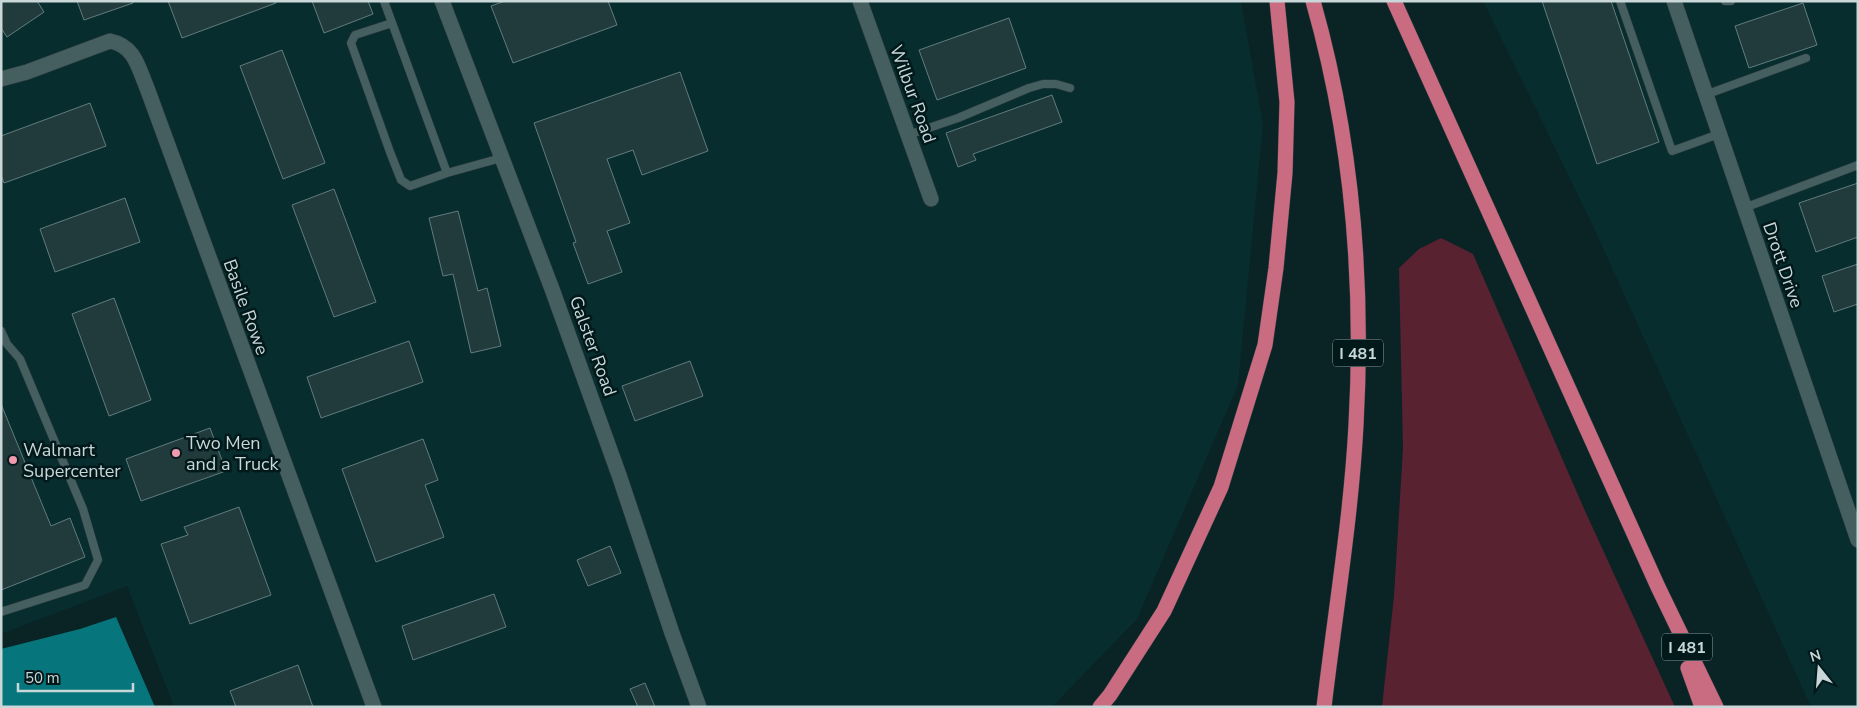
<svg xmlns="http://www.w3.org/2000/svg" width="1859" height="708" font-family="'Nunito Sans',sans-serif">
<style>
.built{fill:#072d2f}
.green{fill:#592231}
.water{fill:#06767c}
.building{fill:#213a3b;stroke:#627c7e}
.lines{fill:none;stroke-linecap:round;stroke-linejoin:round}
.service-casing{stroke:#303d3e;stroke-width:9}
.minor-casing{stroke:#303d3e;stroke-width:16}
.motorway-casing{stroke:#303d3e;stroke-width:16}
.service{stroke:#455e60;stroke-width:8}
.minor{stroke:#455e60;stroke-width:15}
.motorway{stroke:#c96b81;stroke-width:15}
.poi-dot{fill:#f29aad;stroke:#02191b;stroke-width:2}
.labels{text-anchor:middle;stroke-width:5;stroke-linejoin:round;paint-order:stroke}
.shield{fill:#02191b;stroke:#8d9e9f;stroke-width:1}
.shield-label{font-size:16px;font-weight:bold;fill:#c9d7d8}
.street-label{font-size:18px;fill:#c9d7d8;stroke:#02191b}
.poi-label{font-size:18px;fill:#c9d7d8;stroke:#02191b;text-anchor:start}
</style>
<rect width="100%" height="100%" fill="#0a2325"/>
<path class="built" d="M1,1H1241L1263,125L1238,385L1137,619L1052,707H174L127,586L1,634Z
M1483,1H1858V707H1811L1593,226Z"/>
<path class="green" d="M1441,238L1473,254L1585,511L1675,707H1382L1394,596L1403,448L1399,268L1419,249Z"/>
<path class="water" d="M116,617L155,707H1V649L80,629Z"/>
<path class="building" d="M1,1H37L44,12L7,37L1,28Z
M77,1H133V3L84,20Z
M168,1H276V3L182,38Z
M312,1H368L373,14L324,33Z
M505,1H608L617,25L513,63L491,6Z
M1542,1H1611L1659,142L1597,164Z
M1803,3L1817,45L1749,68L1735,26Z
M1009,18L1026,68L937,100L919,50Z
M282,50L325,163L283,179L240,66Z
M680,72L708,151L642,175L633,150L607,159L630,223L607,231L622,272L588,284L573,243L576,242L534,123Z
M1052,95L1062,122L973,154L976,160L958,167L946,133Z
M90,103L106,146L4,183L1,175V136Z
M1858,183V237L1816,252L1799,203Z
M334,189L376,302L334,317L292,205Z
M125,198L140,242L55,272L40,229Z
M458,211L478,291L487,288L501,346L471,353L453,274L443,276L429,218Z
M1858,264V304L1834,312L1822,276Z
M114,298L151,400L109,416L72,314Z
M409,341L423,382L321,418L307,377Z
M690,361L703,396L635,421L622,386Z
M1,404L51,526L70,518L85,557L1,590Z
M210,428L226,471L141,501L126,459Z
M423,439L438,480L425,485L444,537L376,562L342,469Z
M239,507L271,595L190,624L161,544L188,535L184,527Z
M610,546L621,573L588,586L577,560Z
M494,594L506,627L413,660L402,626Z
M298,665L313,707H236L230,691Z
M645,683L655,707H638L630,689Z"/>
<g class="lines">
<defs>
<path id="service" d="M384,1L447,173L410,186L401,180L390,152L351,43L355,35L392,23
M1620,1L1672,151L1719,134
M1725,1H1731
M1705,95L1806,58
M908,135L958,118L1029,88L1043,84H1056L1070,88
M447,173L501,158
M1744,208L1858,165
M1,331L7,344L20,359L83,509L98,560L85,585L1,612"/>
<path id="minor" d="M442,1L552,289L619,475L672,633L699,707
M860,1L931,199
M1674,1L1858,540
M1,79L27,72L110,41C135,46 138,67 147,88L374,707"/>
<path id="motorway" d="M1313,1C1352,138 1364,282 1356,425C1351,519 1335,613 1324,707
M1394,1L1658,587L1716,707
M1688,668L1702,707
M1100,707L1110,695L1164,611L1221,487L1265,345L1276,268L1285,173L1287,102L1277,1"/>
</defs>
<use href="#service" class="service-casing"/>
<use href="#minor" class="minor-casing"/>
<use href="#motorway" class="motorway-casing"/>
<use href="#service" class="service"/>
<use href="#minor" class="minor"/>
<use href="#motorway" class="motorway"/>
</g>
<g class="poi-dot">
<circle cx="176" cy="453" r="5"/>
<circle cx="13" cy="460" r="5"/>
</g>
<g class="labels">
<g class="shield">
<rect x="1333" y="339.5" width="50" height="27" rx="4"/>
<rect x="1662" y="633.5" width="50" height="27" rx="4"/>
</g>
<g class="shield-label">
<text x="1358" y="359">I 481</text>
<text x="1687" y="653">I 481</text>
</g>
<g class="street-label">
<text transform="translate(913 94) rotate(70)" y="6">Wilbur Road</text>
<text transform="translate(1783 265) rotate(71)" y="6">Drott Drive</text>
<text transform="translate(246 307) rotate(70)" y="6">Basile Rowe</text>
<text transform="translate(593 346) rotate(70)" y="6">Galster Road</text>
</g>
<g class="poi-label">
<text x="186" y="449">Two Men<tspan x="186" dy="21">and a Truck</tspan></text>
<text x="23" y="456">Walmart<tspan x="23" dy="21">Supercenter</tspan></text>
</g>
</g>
<rect width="1859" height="708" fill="none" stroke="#c9d7d8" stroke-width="5"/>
<g transform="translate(1819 668) rotate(343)" stroke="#02191b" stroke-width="4" paint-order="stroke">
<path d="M0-4L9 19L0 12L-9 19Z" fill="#c9d7d8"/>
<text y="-8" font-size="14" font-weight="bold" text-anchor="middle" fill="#c9d7d8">N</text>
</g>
<path d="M18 683v8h115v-8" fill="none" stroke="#c9d7d8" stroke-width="2.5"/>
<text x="25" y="683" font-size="15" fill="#c9d7d8" stroke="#02191b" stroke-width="4" paint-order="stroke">50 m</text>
</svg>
